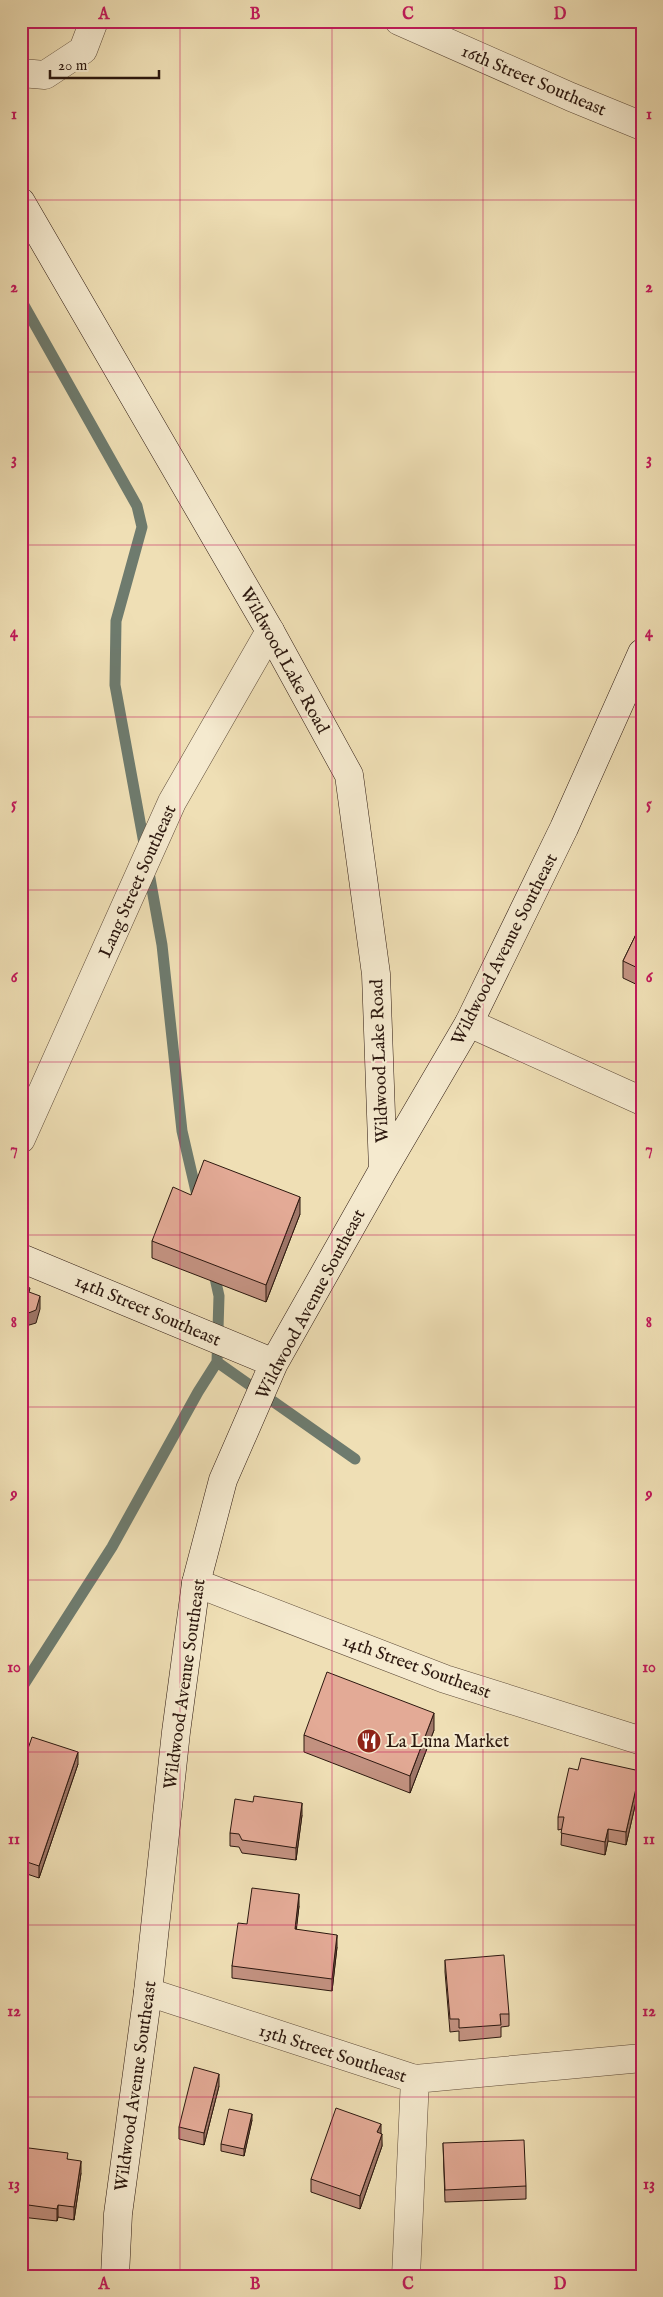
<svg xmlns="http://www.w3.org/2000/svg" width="663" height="2297" font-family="'IM FELL English',serif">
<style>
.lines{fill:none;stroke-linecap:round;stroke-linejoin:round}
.stream{stroke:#6e7b6e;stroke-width:11}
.street-casing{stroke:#5d4a38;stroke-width:29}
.secondary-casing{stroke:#2c180f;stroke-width:29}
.street{stroke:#f5eacf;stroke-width:28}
.secondary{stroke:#f5eacf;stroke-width:28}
.wall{fill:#c39281;stroke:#2c180f}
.shaded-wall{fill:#9f7769;stroke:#2c180f}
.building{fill:#e3aa96;stroke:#2c180f}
.grid{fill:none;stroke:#c2185b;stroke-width:1;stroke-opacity:0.55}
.labels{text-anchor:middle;stroke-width:4;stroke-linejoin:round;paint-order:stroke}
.street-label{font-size:18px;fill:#2c180f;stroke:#f5eacf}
.poi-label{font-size:18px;fill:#2c180f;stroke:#f5eacf;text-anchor:start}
.neatline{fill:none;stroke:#c2185b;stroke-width:2}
.grid-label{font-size:16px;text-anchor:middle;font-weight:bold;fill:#c2185b}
</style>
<rect width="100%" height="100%" fill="#efdfb5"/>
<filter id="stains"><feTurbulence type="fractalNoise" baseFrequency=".004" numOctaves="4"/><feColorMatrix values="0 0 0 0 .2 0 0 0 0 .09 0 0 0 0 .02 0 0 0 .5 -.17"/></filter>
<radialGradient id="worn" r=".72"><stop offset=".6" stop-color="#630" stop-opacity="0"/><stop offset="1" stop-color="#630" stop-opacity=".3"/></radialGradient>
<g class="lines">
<path class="stream" d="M21,300L137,506L142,527L116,621L115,685L145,849
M148,867L162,945L182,1131L198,1200
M217,1362L355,1459
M21,1689L112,1547L198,1392L217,1362L219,1296L213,1269"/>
<defs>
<path id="street" d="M399,21L571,97L642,126
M21,73L45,75L83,50L94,21
M469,1023L642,1101
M21,1139L172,802L270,631
M196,1583L445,1679L642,1741
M148,1992L415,2079L642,2058
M406,2276L415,2079"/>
<path id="secondary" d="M21,202L270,631L349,775L376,974L383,1170
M21,1258L274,1363
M115,2276L118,2214L148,1992L176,1732L196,1583L223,1480L274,1363L383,1170L469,1023L564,828L642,653"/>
</defs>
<use href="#street" class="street-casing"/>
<use href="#secondary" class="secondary-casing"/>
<use href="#street" class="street"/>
<use href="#secondary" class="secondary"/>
</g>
<path class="wall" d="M642,922V987L623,978V961Z
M191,1195L300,1214L266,1302L152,1258V1241Z
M434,1730L410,1793L304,1752V1735Z
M78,1764L39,1878L21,1872V1769Z
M640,1784L626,1845L608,1841L605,1855L561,1845L562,1829L558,1830V1817Z
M302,1815L296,1860L242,1853L239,1847L230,1846V1833Z
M299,1906L296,1929L337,1947L332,1991L232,1978V1966L247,1924Z
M640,1950H642V1973L640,1963Z
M445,1960L509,2014V2026L501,2027V2037L459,2041V2031L450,2032L445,1972Z
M219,2086L204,2145L179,2139V2127Z
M252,2120L244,2156L221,2151V2144Z
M381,2133L382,2146L360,2209L311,2192V2179Z
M443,2143L526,2186V2199L445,2202Z
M21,2147L68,2159L81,2173L74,2220L58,2217L57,2221L21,2217Z"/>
<path class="shaded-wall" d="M300,1197V1214L266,1302V1285Z
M40,1296V1309L36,1323L26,1326L21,1339V1326L26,1314Z
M434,1713V1730L410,1793V1776Z
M78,1752V1764L39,1878V1866Z
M640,1771V1784L626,1845V1832Z
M302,1803V1815L296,1860V1848Z
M608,1829V1841L605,1855V1842Z
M299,1894V1906L295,1942V1929Z
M337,1935V1947L332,1991V1979Z
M219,2074V2086L204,2145V2133Z
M252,2114V2120L244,2156V2149Z
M381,2124V2136L377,2132Z
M382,2134V2146L360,2209V2196Z
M81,2161V2173L74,2220V2207Z
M58,2205V2217L57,2221V2209Z"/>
<path class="building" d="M642,922V970L623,961Z
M204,1160L300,1197L266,1285L152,1241L173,1187L191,1195Z
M21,1285L30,1288L29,1292L40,1296L36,1310L26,1314L21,1326Z
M327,1672L434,1713L410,1776L304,1735Z
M32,1737L78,1752L39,1866L21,1860V1769Z
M581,1758L640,1771L626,1832L608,1829L605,1842L561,1833L564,1817H558L569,1768L578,1770Z
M254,1796L302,1803L296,1848L242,1840L239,1834L230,1833L235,1799L253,1802Z
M252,1888L299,1894L295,1929L337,1935L332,1979L232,1966L238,1923L247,1924Z
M640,1950H642V1960Z
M504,1955L509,2014H500L501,2025L459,2028V2019H450L445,1960Z
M194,2067L219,2074L204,2133L179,2127Z
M336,2108L381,2124L377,2132L382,2134L360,2196L311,2179Z
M229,2109L252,2114L244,2149L221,2144Z
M524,2140L526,2186L445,2190L443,2143Z
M21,2147L68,2153L67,2159L81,2161L74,2207L58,2205L57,2209L21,2204Z"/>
<path class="grid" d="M180,21V2276M332,21V2276M483,21V2276M21,200H642M21,372H642M21,545H642M21,717H642M21,890H642M21,1062H642M21,1235H642M21,1407H642M21,1580H642M21,1752H642M21,1925H642M21,2097H642"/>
<defs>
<symbol id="restaurant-disc" viewBox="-11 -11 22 22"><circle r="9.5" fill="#8f2418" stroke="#f5eacf"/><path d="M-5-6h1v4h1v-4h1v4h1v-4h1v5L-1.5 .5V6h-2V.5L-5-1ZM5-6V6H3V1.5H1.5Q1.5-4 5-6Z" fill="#fff"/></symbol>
</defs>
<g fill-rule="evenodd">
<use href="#restaurant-disc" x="355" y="1727" width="28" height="28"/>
</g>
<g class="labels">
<g class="street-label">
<text transform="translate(534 80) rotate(23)" y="6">16th Street Southeast</text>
<text transform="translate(285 660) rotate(61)" y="6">Wildwood Lake Road</text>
<text transform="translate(137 881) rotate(-66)" y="6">Lang Street Southeast</text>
<text transform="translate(504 949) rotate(-63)" y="6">Wildwood Avenue Southeast</text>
<text transform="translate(379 1061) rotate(-92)" y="6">Wildwood Lake Road</text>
<text transform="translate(310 1304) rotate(-62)" y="6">Wildwood Avenue Southeast</text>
<text transform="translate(148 1310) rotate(23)" y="6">14th Street Southeast</text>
<text transform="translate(417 1666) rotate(20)" y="6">14th Street Southeast</text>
<text transform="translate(184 1684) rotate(-82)" y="6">Wildwood Avenue Southeast</text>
<text transform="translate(333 2053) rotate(18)" y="6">13th Street Southeast</text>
<text transform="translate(135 2086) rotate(-82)" y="6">Wildwood Avenue Southeast</text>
</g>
<g class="poi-label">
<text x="386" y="1747">La Luna Market</text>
</g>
</g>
<rect width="663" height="2297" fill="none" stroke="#efdfb5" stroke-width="55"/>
<path d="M50 70v8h109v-8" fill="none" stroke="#2c180f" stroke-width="2.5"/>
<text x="58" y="70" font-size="15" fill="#2c180f" stroke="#f5eacf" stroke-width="4" paint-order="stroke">20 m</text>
<rect x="28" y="28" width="608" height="2242" class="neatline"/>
<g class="grid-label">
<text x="104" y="19">A</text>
<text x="255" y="19">B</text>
<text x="408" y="19">C</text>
<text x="560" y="19">D</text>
<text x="14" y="119">1</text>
<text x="649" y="119">1</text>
<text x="14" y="292">2</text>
<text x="649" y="292">2</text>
<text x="14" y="464">3</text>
<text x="649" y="464">3</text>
<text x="14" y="637">4</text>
<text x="649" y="637">4</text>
<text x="14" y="809">5</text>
<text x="649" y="809">5</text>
<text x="14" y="982">6</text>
<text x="649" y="982">6</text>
<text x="14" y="1154">7</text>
<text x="649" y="1154">7</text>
<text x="14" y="1327">8</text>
<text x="649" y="1327">8</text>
<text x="14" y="1499">9</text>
<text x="649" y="1499">9</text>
<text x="14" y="1672">10</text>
<text x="649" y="1672">10</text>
<text x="14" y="1844">11</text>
<text x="649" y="1844">11</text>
<text x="14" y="2016">12</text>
<text x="649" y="2016">12</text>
<text x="14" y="2189">13</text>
<text x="649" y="2189">13</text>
<text x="104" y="2289">A</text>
<text x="255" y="2289">B</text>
<text x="408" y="2289">C</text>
<text x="560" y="2289">D</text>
</g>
<rect width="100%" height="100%" filter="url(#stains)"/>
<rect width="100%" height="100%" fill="url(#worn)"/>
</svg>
